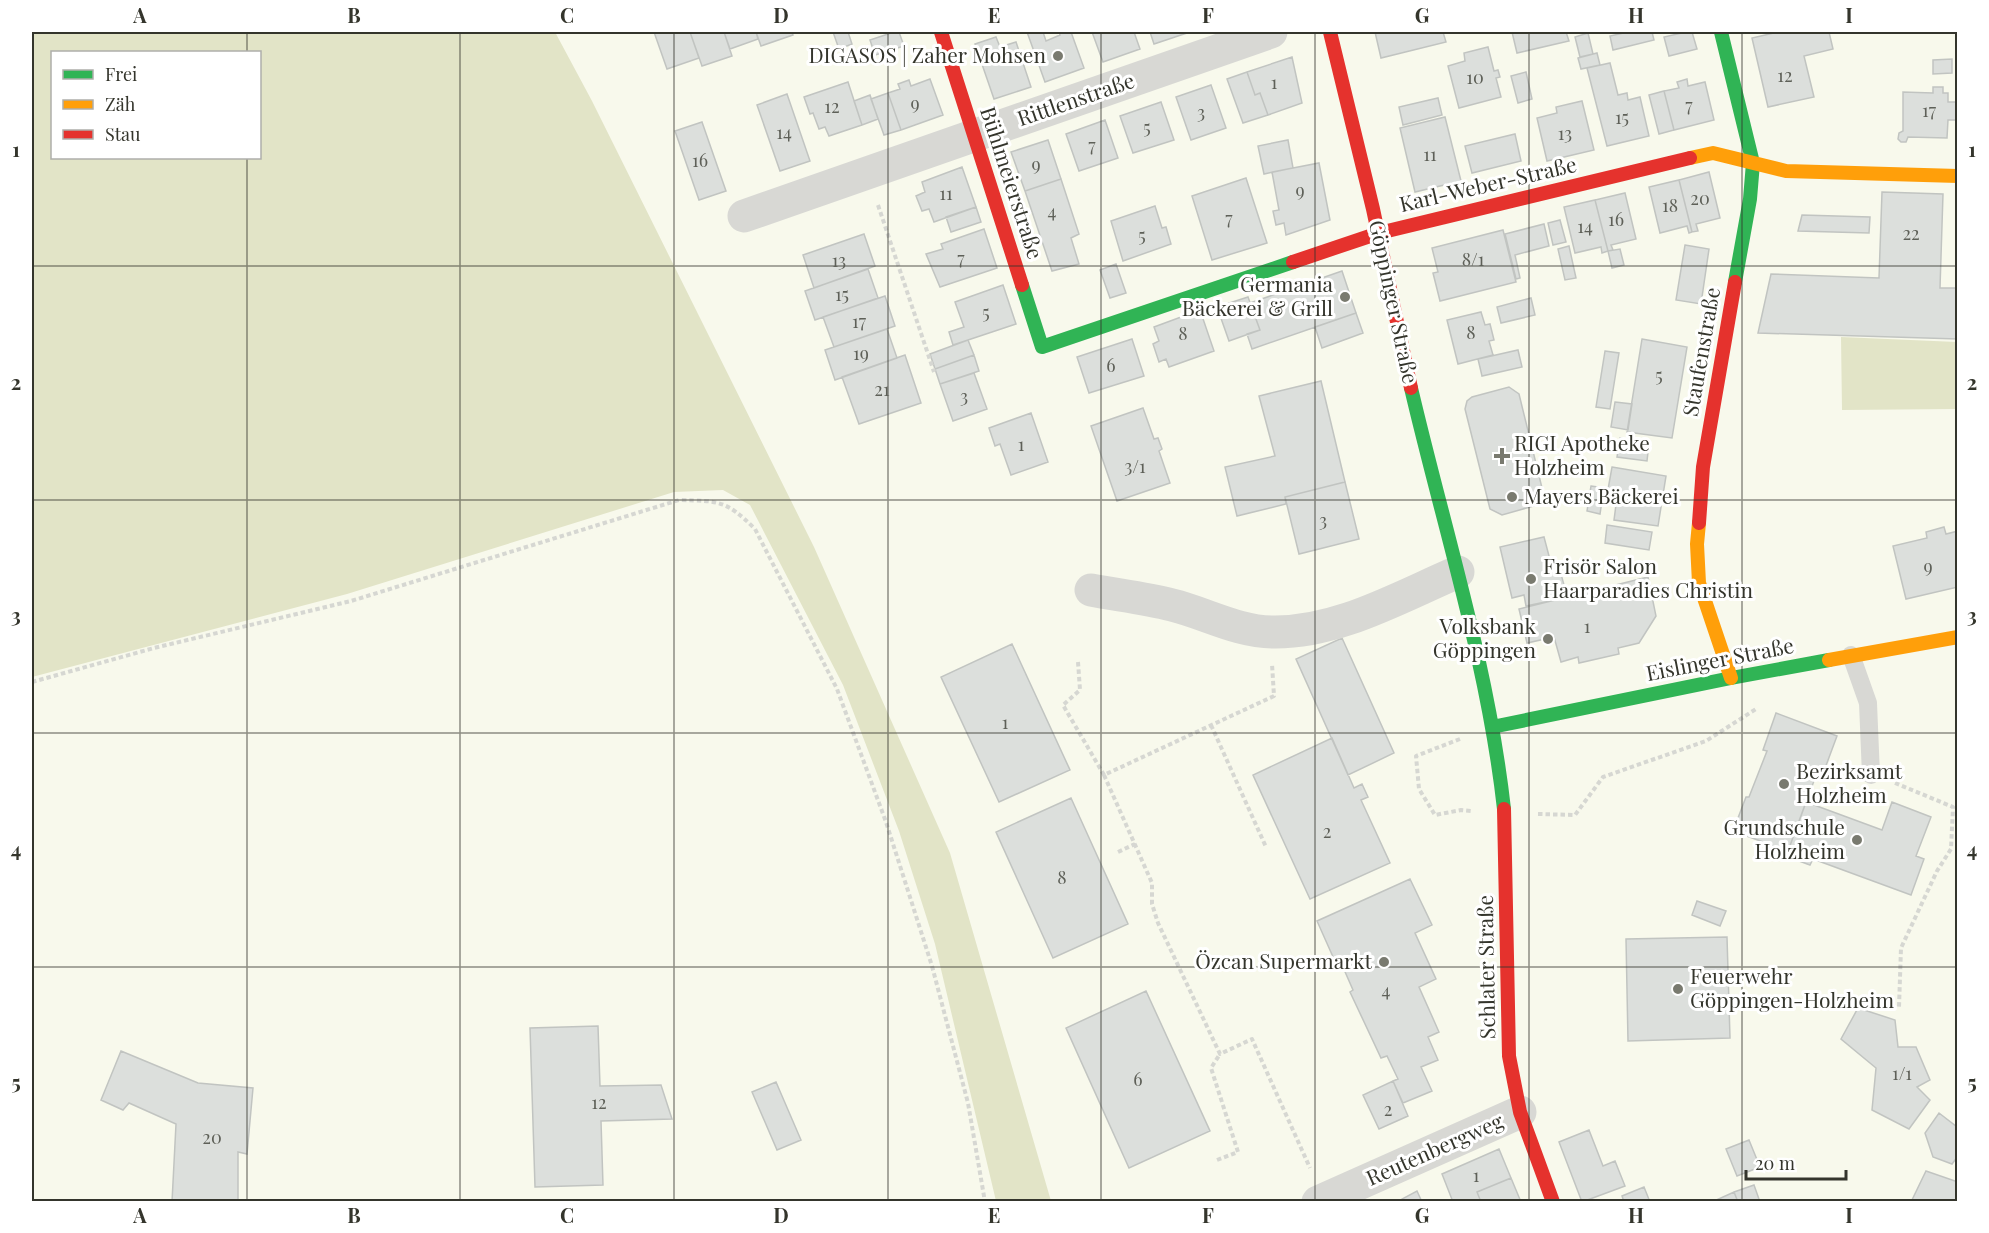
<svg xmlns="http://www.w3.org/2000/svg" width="1989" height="1233" font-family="'Playfair Display',serif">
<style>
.green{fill:#e2e4c7;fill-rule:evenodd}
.building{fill:#dcdfdc;stroke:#c1c4c1;stroke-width:1.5}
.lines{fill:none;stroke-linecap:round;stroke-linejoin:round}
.path{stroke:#d6d7d2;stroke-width:4;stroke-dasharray:4.5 3;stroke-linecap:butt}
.lane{stroke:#d8d8d4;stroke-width:18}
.street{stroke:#d8d8d4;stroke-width:33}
.fast{stroke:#30b455;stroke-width:14}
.slow{stroke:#ff9f0a;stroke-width:14}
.jam{stroke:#e5322d;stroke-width:14}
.grid{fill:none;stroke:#34352c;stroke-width:1.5;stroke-opacity:0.55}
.poi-dot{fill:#797a6f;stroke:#fff;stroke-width:2}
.labels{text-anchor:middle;stroke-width:6;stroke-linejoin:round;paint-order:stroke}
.number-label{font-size:18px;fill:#5e6058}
.poi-label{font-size:21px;fill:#34352c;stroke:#fff;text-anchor:end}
.street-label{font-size:21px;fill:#34352c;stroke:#fff}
.neatline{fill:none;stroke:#34352c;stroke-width:2}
.grid-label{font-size:20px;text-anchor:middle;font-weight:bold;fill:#34352c}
</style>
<rect width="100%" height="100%" fill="#f8f9ec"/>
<path class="green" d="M32,32H555L592,101L814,547L950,853L1051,1201H996L935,944L899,831L843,685L750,505L723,490L674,492L347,594L32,677ZM52,52H260V158H52Z
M1841,337L1957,342V409L1842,410Z"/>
<path class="building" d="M654,32H690L699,58L667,69Z
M690,32H724L732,56L702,66Z
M724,32H756L758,39L730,49Z
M756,32H792L793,35L761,46Z
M833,32H848L852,44L839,49Z
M894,32H899L904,46L875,55L870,40Z
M1027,32H1043L1046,41L1060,35L1059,32H1071L1084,68L1045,82Z
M1092,32H1134L1140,49L1103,62Z
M1150,32H1190L1154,44Z
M1375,32H1443L1446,42L1381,58Z
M1512,32H1566L1569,41L1517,53Z
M1628,32H1652L1654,40L1613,50L1610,36Z
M1686,32H1692L1697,49L1669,56L1664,37Z
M1778,32H1829L1833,49L1804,56L1814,97L1768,107L1752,38Z
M1588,33L1593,54L1580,57L1575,37Z
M996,37L1000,47L1016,42L1031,87L994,99L975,44Z
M1488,47L1494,71L1498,70L1500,77L1496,78L1501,97L1459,108L1448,66L1465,61L1464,53Z
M1597,53L1600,65L1581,69L1578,58Z
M1292,57L1302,103L1268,115L1260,93L1255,95L1247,72Z
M1952,59V73L1933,74V60Z
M1610,63L1618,95L1627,93L1628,100L1640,97L1649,136L1607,146L1587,68Z
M1247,72L1255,95L1260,93L1268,115L1243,123L1227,79Z
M1526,72L1532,99L1518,103L1511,76Z
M930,79L943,115L901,130L888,93L900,89L898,84L909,80L911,86Z
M1687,79L1688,86L1705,82L1714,120L1674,130L1664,91L1679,88L1677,82Z
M848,82L862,125L829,136L825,127L819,129L813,113L810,114L804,97Z
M1211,85L1226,128L1191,140L1176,97Z
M1933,87H1943V93H1948V102H1956V120H1948L1947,138L1908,137L1906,142H1901L1898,139L1899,133L1903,131V92L1933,93Z
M1664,91L1674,130L1659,134L1649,95Z
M888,93L901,130L884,135L871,99Z
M787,94L810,161L780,171L757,105Z
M870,95L878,119L862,125L854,101Z
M1438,98L1442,115L1403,125L1399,107Z
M1582,101L1594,150L1547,161L1537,118L1557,113L1556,107Z
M1161,102L1174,140L1133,153L1120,116Z
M1445,117L1461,181L1415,192L1400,128Z
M1105,120L1118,158L1079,171L1066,134Z
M702,122L726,191L699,200L675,131Z
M1515,134L1521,161L1472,173L1465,146Z
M1048,140L1061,179L1025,191L1011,152Z
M1288,140L1293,168L1264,174L1258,146Z
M1319,163L1330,220L1286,235L1284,223L1276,225L1273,211L1279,210L1272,172Z
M962,167L976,207L934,222L929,209L922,211L916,196L925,192L922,182Z
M1709,172L1720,218L1696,224L1698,231L1692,232L1679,180Z
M1246,178L1267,243L1212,260L1192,196Z
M1061,179L1079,234L1071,238L1079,264L1052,271L1025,191Z
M1679,180L1692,232L1689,233L1687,226L1660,233L1649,187Z
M1882,192L1943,194L1940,288H1958V339L1758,333L1771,274L1879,278Z
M1625,193L1636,239L1611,245L1613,250L1608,251L1595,200Z
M1595,200L1608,251L1602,253L1601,247L1575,253L1564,207Z
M1155,206L1162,228L1166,227L1171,244L1123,261L1111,221Z
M976,207L981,222L951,232L946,217Z
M1802,215L1870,217L1869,233L1798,231Z
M1560,220L1566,242L1553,245L1548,223Z
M1544,224L1549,246L1515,255L1520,278L1516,279L1505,234Z
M984,229L997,268L940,287L926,254L943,249L941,244Z
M1503,230L1516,282L1440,301L1433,273L1438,272L1432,248Z
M864,234L875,266L814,288L803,255Z
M1685,245L1709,249L1701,304L1676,300Z
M1569,246L1576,278L1565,280L1558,249Z
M1620,249L1624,265L1612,268L1608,251Z
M1116,264L1126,293L1110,298L1100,270Z
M868,269L878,298L815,320L805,291Z
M1342,271L1356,313L1252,349L1247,334L1260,330L1250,303Z
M1003,285L1016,324L953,345L949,332L964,327L955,302Z
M885,296L895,326L834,347L823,317Z
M1248,297L1260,330L1229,341L1217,307Z
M1531,298L1535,315L1501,323L1497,307Z
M1200,310L1214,351L1169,367L1166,359L1159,362L1153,344L1159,341L1154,327Z
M1481,312L1485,325L1490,324L1494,340L1489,341L1493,355L1458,364L1447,320Z
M1356,313L1363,333L1322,348L1315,327Z
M887,329L897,358L835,380L825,350Z
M1132,339L1144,376L1089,393L1077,357Z
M1642,339L1687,347L1672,438L1627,432Z
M968,340L974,355L935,369L930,354Z
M1518,350L1522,367L1482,376L1478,359Z
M1605,351L1619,353L1610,409L1596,407Z
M905,355L921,403L859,424L842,377Z
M974,355L979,371L940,384L935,369Z
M974,373L987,409L953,421L940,384Z
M1321,381L1345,482L1285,497L1286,504L1237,516L1225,467L1275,456L1259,396Z
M1509,387L1519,394L1543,492L1541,500L1537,505L1502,515L1490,509L1465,409L1467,401L1472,397Z
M1615,402L1632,404L1628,430L1611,427Z
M1143,408L1154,439L1158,438L1162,449L1159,451L1170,483L1117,501L1091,426Z
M1031,413L1048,462L1011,475L1000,444L995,446L989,428Z
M1620,438L1649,443L1647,461L1617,457Z
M1612,467L1666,476L1658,526L1614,520L1617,497L1607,495Z
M1345,482L1359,539L1299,554L1285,497Z
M1591,486L1604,488L1600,514L1587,511Z
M1607,525L1652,532L1649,550L1605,543Z
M1944,527L1946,534L1958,531V587L1906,599L1893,546L1927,538L1926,532Z
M1544,537L1554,575L1561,574L1564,585L1552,589L1555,600L1526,606L1524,595L1512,598L1500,547Z
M1648,577L1656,616L1639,643L1618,648L1619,654L1579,663L1578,657L1561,662L1554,637L1527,643L1519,609Z
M1342,638L1394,753L1348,775L1296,659Z
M1012,644L1070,770L999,802L941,677Z
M1776,713L1837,736L1824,771L1818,770L1788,851L1733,831L1746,797H1749L1767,751L1763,750Z
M1332,738L1354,788L1362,784L1368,797L1361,800L1390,863L1310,899L1253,775Z
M1071,798L1128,924L1053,958L996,832Z
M1806,802L1882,830L1892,802L1931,817L1916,856L1924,859L1911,895L1813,859L1810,865L1791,858L1793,853L1788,851Z
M1410,879L1432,925L1415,933L1436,979L1419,987L1439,1032L1428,1037L1438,1060L1421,1067L1432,1091L1403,1103L1393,1081L1398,1079L1387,1056L1381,1058L1350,992L1353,990L1342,965L1338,968L1317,921Z
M1697,901L1726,911L1720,926L1692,915Z
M1727,937L1730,1038L1628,1041L1626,939Z
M1146,991L1210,1131L1129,1168L1066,1028Z
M1858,1008L1895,1020L1898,1047H1916L1930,1080L1917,1087L1930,1100L1909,1129L1872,1110L1876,1068L1841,1039Z
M598,1026L600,1086L661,1085L672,1119L601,1121L603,1185L535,1187L530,1028Z
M121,1051L198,1083L253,1088L247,1154L238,1152V1202H172L176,1124L129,1103L123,1110L101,1100Z
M1393,1081L1408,1116L1379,1129L1363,1095Z
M776,1082L801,1140L777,1150L752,1092Z
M1939,1113L1957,1127L1958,1156L1952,1164L1933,1157L1925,1133Z
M1589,1130L1603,1166L1615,1161L1625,1186L1582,1202L1559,1142Z
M1749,1140L1760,1167L1737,1176L1726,1149Z
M1499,1149L1511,1178L1477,1192L1481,1202H1453L1442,1174Z
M1926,1171L1958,1182V1202H1911Z
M1511,1178L1521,1202H1481L1477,1192Z
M1754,1185L1760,1202H1738L1734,1192Z
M1644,1187L1650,1202H1624L1622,1196Z
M1417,1191L1422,1202H1403L1402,1199Z
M1734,1192L1738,1202H1712Z"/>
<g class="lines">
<path class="path" d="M878,205L934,372
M1078,662L1080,690L1063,705L1104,775L1274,696L1272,664
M32,682L154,648L351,601L679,500C719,501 726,500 755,529L837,689L886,822L932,966L968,1103L985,1202
M1211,725L1266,847
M1460,739L1416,756L1419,789L1435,815L1461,810L1471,811
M1104,775L1152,883V904L1158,923L1220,1054L1252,1039L1310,1168
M1895,783L1953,807L1951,849L1937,871L1901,948L1899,1007
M1538,814L1575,815L1603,777L1706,741L1756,709
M1118,852L1135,844
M1217,1160L1238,1152L1211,1068L1220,1054"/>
<path class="lane" d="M1851,655L1868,703L1871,775"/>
<path class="street" d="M744,216L1271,32
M1091,590C1117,595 1145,598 1172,605C1205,613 1238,632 1273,632C1338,633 1399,597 1458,572
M1318,1202L1520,1112"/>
<path class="fast" d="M1721,32L1753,163L1750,199L1735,282
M1022,285L1042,347L1293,262
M1411,388C1444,529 1488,665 1504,809
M1492,727L1731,678L1829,660"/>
<path class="slow" d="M1690,158L1713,153L1786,171L1958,176
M1699,523L1697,544L1699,583L1731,678
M1829,660L1958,637"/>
<path class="jam" d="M941,32L1022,285
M1330,32L1373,209L1411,388
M1293,262L1379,233L1690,158
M1699,523L1703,467L1735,282
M1504,809L1509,1056L1520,1112L1553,1202"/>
</g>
<path class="grid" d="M247,32V52M460,32V1202M674,32V1202M888,32V1202M1101,32V1202M1315,32V1202M1529,32V1202M1742,32V1202M247,158V1202M32,266H1958M32,500H1958M32,733H1958M32,967H1958"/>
<g class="poi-dot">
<circle cx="1058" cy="56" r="6"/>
<circle cx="1345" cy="297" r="6"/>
<path d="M1499 447h6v6h6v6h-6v6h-6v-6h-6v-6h6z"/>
<circle cx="1512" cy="497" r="6"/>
<circle cx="1531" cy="579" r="6"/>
<circle cx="1548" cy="639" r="6"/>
<circle cx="1784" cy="784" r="6"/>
<circle cx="1857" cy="840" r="6"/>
<circle cx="1384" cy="962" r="6"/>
<circle cx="1678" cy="989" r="6"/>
</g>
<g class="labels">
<g class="number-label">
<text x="1785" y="82">12</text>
<text x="1475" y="84">10</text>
<text x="1274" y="89">1</text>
<text x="915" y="110">9</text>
<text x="1689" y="112">7</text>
<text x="832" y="113">12</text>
<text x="1929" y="117">17</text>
<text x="1201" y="119">3</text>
<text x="1622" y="124">15</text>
<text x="1147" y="134">5</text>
<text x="784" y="139">14</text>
<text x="1565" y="140">13</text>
<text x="1092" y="152">7</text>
<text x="1430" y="161">11</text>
<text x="700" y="167">16</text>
<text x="1036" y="171">9</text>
<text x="1300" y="197">9</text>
<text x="946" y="200">11</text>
<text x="1700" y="205">20</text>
<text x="1670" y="212">18</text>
<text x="1052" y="218">4</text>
<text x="1229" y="225">7</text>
<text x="1616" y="226">16</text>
<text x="1585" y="233">14</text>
<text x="1911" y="240">22</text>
<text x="1142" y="242">5</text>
<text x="961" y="265">7</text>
<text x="1473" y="266">8/1</text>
<text x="839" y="267">13</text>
<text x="842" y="301">15</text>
<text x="986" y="319">5</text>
<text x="859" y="328">17</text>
<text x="1471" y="339">8</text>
<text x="1183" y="340">8</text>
<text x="861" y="360">19</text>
<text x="1111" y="372">6</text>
<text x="1659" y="382">5</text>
<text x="882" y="396">21</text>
<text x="964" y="403">3</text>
<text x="1021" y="451">1</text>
<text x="1135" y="473">3/1</text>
<text x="1323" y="527">3</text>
<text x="1928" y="573">9</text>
<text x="1587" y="633">1</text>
<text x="1005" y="729">1</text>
<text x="1327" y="838">2</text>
<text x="1062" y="884">8</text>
<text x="1386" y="997">4</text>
<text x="1902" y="1080">1/1</text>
<text x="1138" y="1086">6</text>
<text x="599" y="1109">12</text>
<text x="1388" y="1116">2</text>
<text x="212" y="1144">20</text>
<text x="1476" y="1182">1</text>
</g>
<g class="poi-label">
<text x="1046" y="63">DIGASOS | Zaher Mohsen</text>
<text x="1333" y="292">Germania<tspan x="1333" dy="24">Bäckerei &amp; Grill</tspan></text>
<text x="1514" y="451" text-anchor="start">RIGI Apotheke<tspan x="1514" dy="24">Holzheim</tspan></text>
<text x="1524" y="504" text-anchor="start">Mayers Bäckerei</text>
<text x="1543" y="574" text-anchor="start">Frisör Salon<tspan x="1543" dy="24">Haarparadies Christin</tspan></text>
<text x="1536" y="634">Volksbank<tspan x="1536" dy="24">Göppingen</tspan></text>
<text x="1796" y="779" text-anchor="start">Bezirksamt<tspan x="1796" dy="24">Holzheim</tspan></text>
<text x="1845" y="835">Grundschule<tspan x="1845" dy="24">Holzheim</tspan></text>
<text x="1372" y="969">Özcan Supermarkt</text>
<text x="1690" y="984" text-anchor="start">Feuerwehr<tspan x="1690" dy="24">Göppingen-Holzheim</tspan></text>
</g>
<g class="street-label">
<text transform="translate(1076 100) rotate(-19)" y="7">Rittlenstraße</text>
<text transform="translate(1011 183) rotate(72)" y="7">Bühlmeierstraße</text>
<text transform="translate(1488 185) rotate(-13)" y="7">Karl-Weber-Straße</text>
<text transform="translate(1393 302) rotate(78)" y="7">Göppinger Straße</text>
<text transform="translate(1702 352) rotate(-80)" y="7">Staufenstraße</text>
<text transform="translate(1720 660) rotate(-11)" y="7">Eislinger Straße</text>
<text transform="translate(1487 967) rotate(-91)" y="7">Schlater Straße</text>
<text transform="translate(1435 1150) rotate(-24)" y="7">Reutenbergweg</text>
</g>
</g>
<rect width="1989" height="1233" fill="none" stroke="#ffffff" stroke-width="66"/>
<rect x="51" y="51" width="210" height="108" fill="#ffffff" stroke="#aeaeab" stroke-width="1.5"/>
<rect x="63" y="70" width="30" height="9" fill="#30b455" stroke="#aeaeab" stroke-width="1.5"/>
<text x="105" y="81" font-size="18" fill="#34352c">Frei</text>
<rect x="63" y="100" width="30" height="9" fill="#ff9f0a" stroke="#aeaeab" stroke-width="1.5"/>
<text x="105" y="111" font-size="18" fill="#34352c">Zäh</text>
<rect x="63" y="130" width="30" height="9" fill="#e5322d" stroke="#aeaeab" stroke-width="1.5"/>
<text x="105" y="141" font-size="18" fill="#34352c">Stau</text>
<path d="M1746 1170v9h100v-9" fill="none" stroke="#34352c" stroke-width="3"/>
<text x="1755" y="1170" font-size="18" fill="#34352c" stroke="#ffffff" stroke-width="4.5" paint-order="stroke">20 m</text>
<rect x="33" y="33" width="1923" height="1167" class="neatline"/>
<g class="grid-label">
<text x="140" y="23">A</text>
<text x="354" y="23">B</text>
<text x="567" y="23">C</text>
<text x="781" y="23">D</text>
<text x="994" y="23">E</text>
<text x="1208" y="23">F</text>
<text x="1422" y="23">G</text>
<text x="1636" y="23">H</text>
<text x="1849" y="23">I</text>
<text x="16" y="157">1</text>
<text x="1972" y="157">1</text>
<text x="16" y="390">2</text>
<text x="1972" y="390">2</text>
<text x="16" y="623">3</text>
<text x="1972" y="623">3</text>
<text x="16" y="857">4</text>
<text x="1972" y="857">4</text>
<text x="16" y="1090">5</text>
<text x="1972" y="1090">5</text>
<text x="140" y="1223">A</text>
<text x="354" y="1223">B</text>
<text x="567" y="1223">C</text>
<text x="781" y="1223">D</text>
<text x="994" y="1223">E</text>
<text x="1208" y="1223">F</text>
<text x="1422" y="1223">G</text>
<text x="1636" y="1223">H</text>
<text x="1849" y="1223">I</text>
</g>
</svg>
